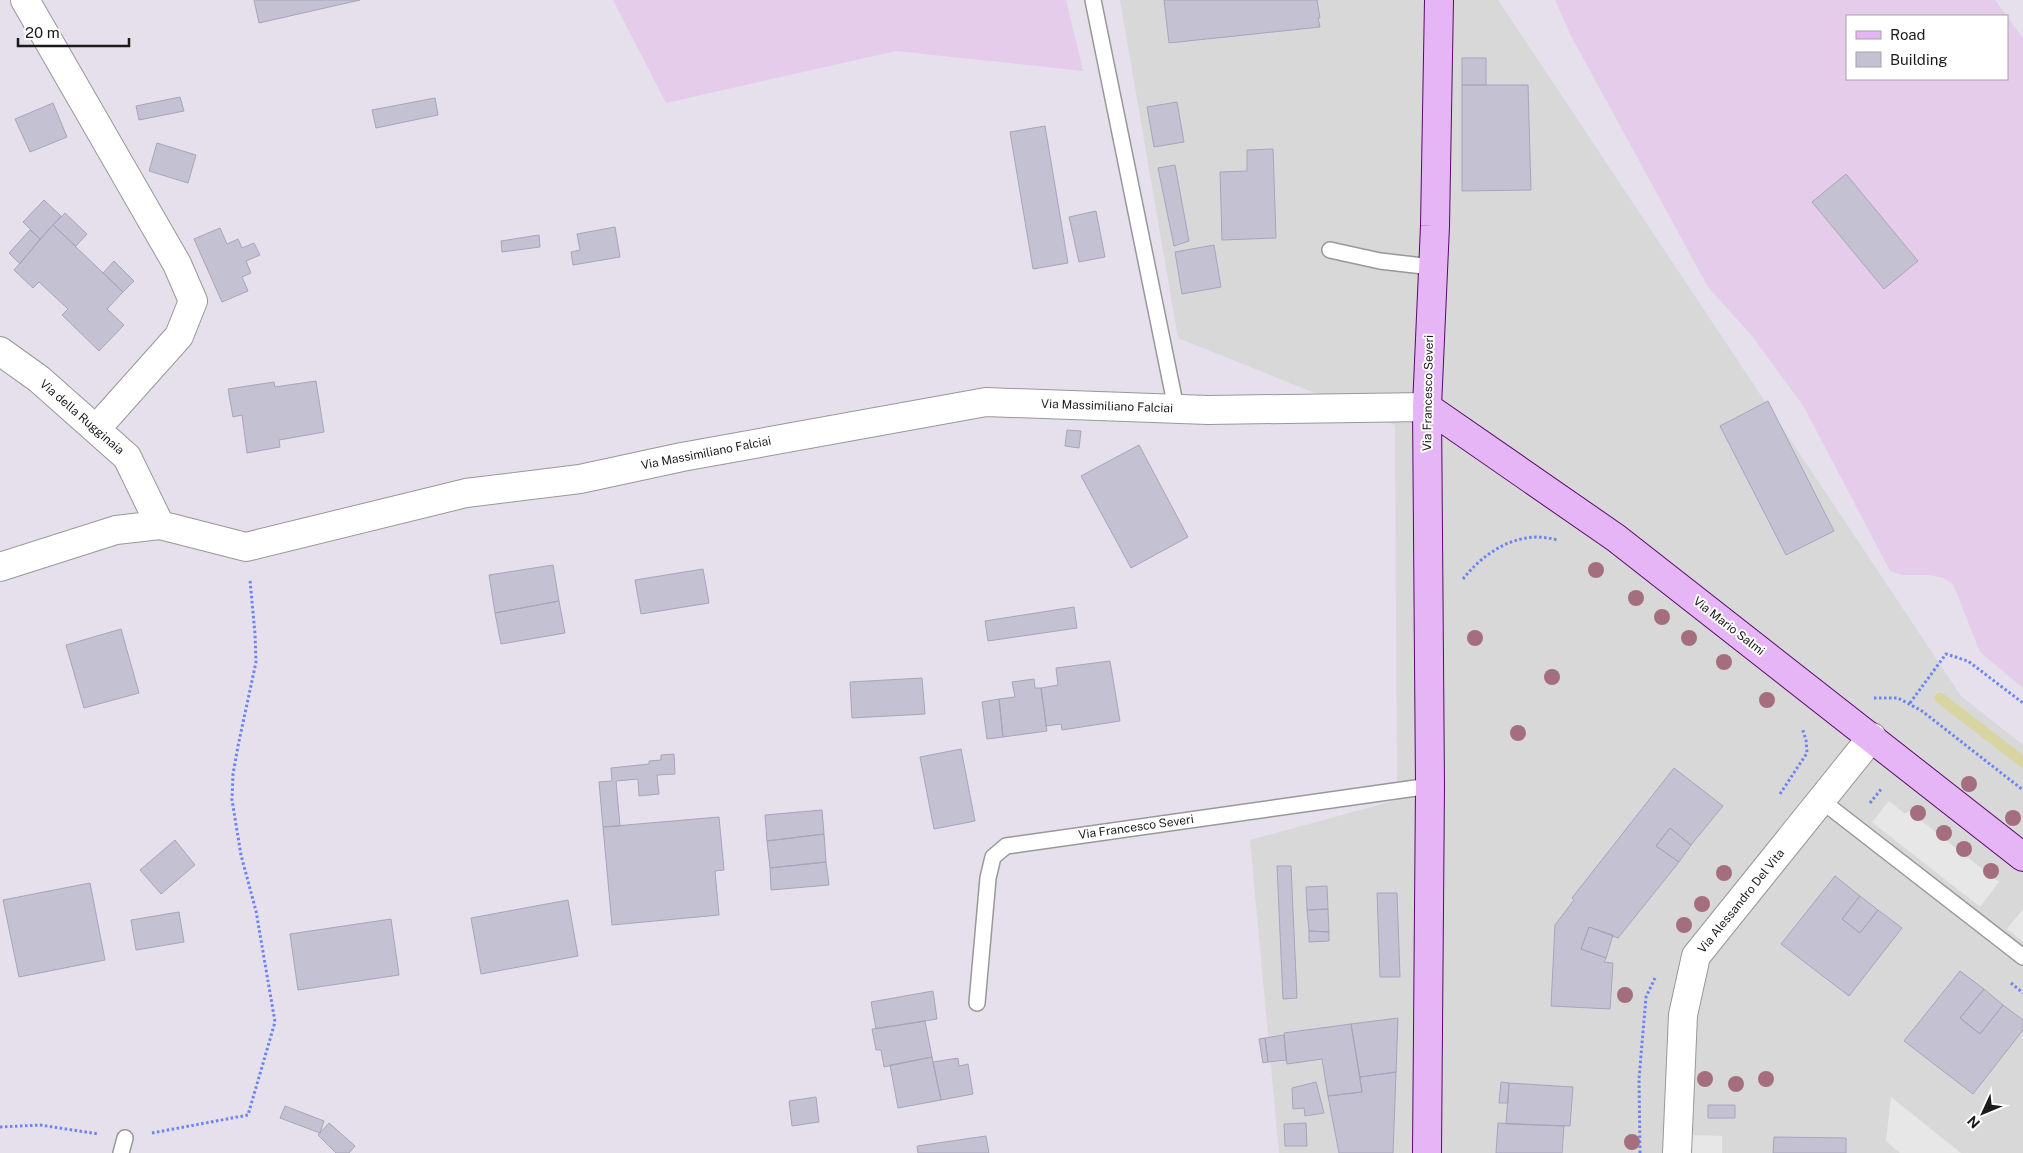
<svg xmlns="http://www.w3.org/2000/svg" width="2023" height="1153" font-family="'Public Sans',sans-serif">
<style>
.residential{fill:#d8d8d9}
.farmland{fill:#e4ccea;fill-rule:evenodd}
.parking{fill:#e7e7e7}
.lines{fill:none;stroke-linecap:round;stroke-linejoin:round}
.stream{stroke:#d8d5a3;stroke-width:11}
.building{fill:#c4c1d2;stroke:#a8a4bc}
.lane-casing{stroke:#989898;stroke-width:18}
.street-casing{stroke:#989898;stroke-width:30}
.secondary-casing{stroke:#580a69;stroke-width:30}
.path{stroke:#6c84f1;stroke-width:3;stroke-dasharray:2.5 2.5;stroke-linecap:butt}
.lane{stroke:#fff;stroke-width:15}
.street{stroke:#fff;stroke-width:28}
.secondary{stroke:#e6b5f5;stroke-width:28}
.tree{fill:#a56e7e}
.labels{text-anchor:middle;stroke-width:4;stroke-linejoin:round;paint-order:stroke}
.street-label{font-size:12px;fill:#1b1b1b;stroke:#fff}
</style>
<rect width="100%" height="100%" fill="#e5e0ec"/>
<path class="residential" d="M1120,0H1498L1961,696L2023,745V1153H1279L1250,840L1397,800L1395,425L1178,338Z"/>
<path class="farmland" d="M613,0H1066L1083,71L896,51L666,103Z
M1555,0H1995L2023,38V688L1980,652L1953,584L1943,578L1930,575H1902L1890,571L1804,407L1752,336L1708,287L1570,34ZM1847,16H2007V79H1847Z"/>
<path class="parking" d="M1889,801L1905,814L1909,811L1999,882L1980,907L1872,822Z
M2023,909V942L2007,929Z
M1891,1097L1961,1153H1900L1886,1141Z
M1690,1135L1722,1136V1153H1690Z"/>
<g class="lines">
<path class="stream" d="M1940,698L2023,762"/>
</g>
<path class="building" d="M254,0H360L259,23Z
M1164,0H1317L1320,18H1318L1320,27L1169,43Z
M1462,58H1486V85H1462Z
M1462,85H1528L1531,190L1462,191Z
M180,97L184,111L139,120L136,106Z
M435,98L438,115L376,128L372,110Z
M1177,102L1184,142L1154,147L1147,107Z
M53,103L67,137L30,152L15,119Z
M1045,126L1068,263L1033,269L1010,132Z
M157,143L196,155L188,183L149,171Z
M1273,149L1276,238L1222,240L1220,172L1247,171V150Z
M1175,165L1189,241L1174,246L1158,168Z
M1846,174L1918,261L1884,289L1812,202Z
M44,200L61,216L40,239L23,222Z
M1096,211L1105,257L1079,262L1069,217Z
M65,213L87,234L76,246L53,225Z
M53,225L123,292L107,309L124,325L99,351L62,315L68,309L39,282L33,288L14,270Z
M615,227L620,257L573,265L571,252L580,250L577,234Z
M220,228L227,244L238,239L242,248L254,243L260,255L246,261L251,273L242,277L248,291L222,302L194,239Z
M30,230L40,239L20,264L9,253Z
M539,235L540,247L502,252L501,241Z
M1214,245L1221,287L1182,294L1175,252Z
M114,261L134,281L123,292L103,273Z
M316,381L324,432L279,440L280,447L247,453L242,415L233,417L228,389L274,382L275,387Z
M1768,401L1834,531L1786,555L1720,426Z
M1067,430L1081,431L1079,448L1065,446Z
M1139,445L1188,537L1131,568L1081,476Z
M553,565L559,601L495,613L489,575Z
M703,569L709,603L641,614L635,580Z
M559,601L565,633L501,644L495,613Z
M1074,607L1077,628L988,641L985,621Z
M121,629L139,693L84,708L66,645Z
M1110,661L1120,721L1062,730L1061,724L1046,726L1041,688L1058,685L1056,668Z
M922,678L925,714L852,718L850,682Z
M1034,679L1035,688H1041L1047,731L1003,737L999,699L1015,697L1012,682Z
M999,699L1003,737L987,739L982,702Z
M961,749L975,821L934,829L920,757Z
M674,754L675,774L657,775L659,794L639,796L638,779L616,781L620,826L603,827L599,782L612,781L611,768L649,764V761L661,760V755Z
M1674,768L1723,806L1691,845L1670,828L1656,846L1679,862L1618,938L1589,927L1581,949L1606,958L1604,962L1613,963L1610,1009L1551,1006L1555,925L1574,900L1572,898Z
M822,810L824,834L767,841L765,815Z
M719,817L724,870L715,871L719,915L612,925L603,827Z
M1670,828L1691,845L1679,862L1656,846Z
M824,834L826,862L770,868L767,841Z
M175,840L195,865L161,894L140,870Z
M826,862L829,885L771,890L770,868Z
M1277,866H1291L1297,998L1283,999Z
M1835,876L1860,896L1842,919L1860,933L1878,910L1902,928L1849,996L1781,944Z
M90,883L105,960L19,977L3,900Z
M1327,886L1328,909L1307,910L1306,887Z
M1377,893H1397L1400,977H1380Z
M1860,896L1878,910L1860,933L1842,919Z
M568,900L578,956L481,974L471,918Z
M1328,909L1329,932L1309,931L1307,910Z
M179,912L184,942L136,950L131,920Z
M391,919L399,975L298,990L290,934Z
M1589,927L1613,935L1606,958L1581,949Z
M1309,931L1329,932V941L1309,942Z
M1960,971L1984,989L1960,1018L1980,1034L2003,1005L2023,1020V1030L1973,1094L1904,1041Z
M1984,989L2003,1005L1980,1034L1960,1018Z
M933,991L937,1019L876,1029L871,1002Z
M1398,1018L1396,1072L1360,1077L1351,1024Z
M925,1021L932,1057L884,1067L881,1050H876L872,1029Z
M1351,1024L1362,1092L1328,1096L1322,1059L1287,1064L1284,1033Z
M1284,1035L1286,1060L1268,1062L1265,1038Z
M1265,1038L1268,1062L1263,1063L1259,1039Z
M932,1057L941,1100L898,1108L890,1065Z
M958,1058L959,1066L968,1064L973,1094L941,1100L933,1062Z
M1396,1072L1393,1153H1339L1328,1096L1362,1092L1360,1077Z
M1316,1082L1324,1113L1305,1116L1304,1108L1293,1109L1292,1088Z
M1501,1082L1509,1083L1508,1103H1499Z
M1509,1083L1573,1087L1570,1126L1506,1124Z
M816,1097L819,1122L792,1126L789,1101Z
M1708,1105H1735V1118H1708Z
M285,1106L324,1121L320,1133L280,1118Z
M329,1123L355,1146L349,1153H336L318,1135Z
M1306,1123L1307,1146H1285L1284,1124Z
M1498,1123L1564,1126L1562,1153H1496Z
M986,1136L989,1153H918L917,1146Z
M1774,1137L1846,1138V1153H1773Z"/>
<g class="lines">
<defs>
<path id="lane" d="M1093,0L1176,408
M1330,250L1380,261L1432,267
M1822,801L2023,957
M977,1003L988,878L993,857L1006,846L1430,786
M121,1153L125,1138"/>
<path id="street" d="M25,0L177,264L193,301L179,336L96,429
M0,351L39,379L127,457L160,525
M0,567L116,530L160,525L246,547L466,493L580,479L682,457L986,402L1208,410L1427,407
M1677,1153L1683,1015L1696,956L1872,737"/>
<path id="secondary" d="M1427,407L1616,538L2023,857
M1427,1153L1430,786L1427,407L1435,226L1439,0"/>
</defs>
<use href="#lane" class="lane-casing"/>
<use href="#street" class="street-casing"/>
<use href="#secondary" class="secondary-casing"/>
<path class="path" d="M1463,579C1485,551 1520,529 1557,540
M1874,698H1898L1922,711L2023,790
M1910,703L1946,654L1968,661L2023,703
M1780,794L1807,753L1806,740L1802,728
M1870,803L1882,788
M2011,983L2023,993
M0,1127L40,1125L99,1134
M152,1133L248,1115L275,1022L256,911L241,855L232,800L233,774L238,746L256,662L255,634L250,580
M1640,1153L1639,1079L1646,997L1655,978"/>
<use href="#lane" class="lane"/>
<use href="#street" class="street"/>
<use href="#secondary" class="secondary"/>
</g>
<g class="tree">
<circle cx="1596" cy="570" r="8"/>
<circle cx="1636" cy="598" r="8"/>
<circle cx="1662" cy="617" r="8"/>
<circle cx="1475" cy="638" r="8"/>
<circle cx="1689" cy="638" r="8"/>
<circle cx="1724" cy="662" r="8"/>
<circle cx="1552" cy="677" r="8"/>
<circle cx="1767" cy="700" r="8"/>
<circle cx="1518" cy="733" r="8"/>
<circle cx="1969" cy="784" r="8"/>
<circle cx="1918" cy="813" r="8"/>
<circle cx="2013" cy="818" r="8"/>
<circle cx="1944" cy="833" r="8"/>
<circle cx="1964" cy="849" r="8"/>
<circle cx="1991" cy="871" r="8"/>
<circle cx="1724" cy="873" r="8"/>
<circle cx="1702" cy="904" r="8"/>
<circle cx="1684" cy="925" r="8"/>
<circle cx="1625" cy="995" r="8"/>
<circle cx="1705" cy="1079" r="8"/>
<circle cx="1766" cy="1079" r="8"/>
<circle cx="1736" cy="1084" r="8"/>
<circle cx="1632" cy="1142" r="8"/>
</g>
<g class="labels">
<g class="street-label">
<text transform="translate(1428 393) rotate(-89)" y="4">Via Francesco Severi</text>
<text transform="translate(1107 406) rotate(2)" y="4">Via Massimiliano Falciai</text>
<text transform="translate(82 417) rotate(41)" y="4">Via della Rugginaia</text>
<text transform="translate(706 453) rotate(-11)" y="4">Via Massimiliano Falciai</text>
<text transform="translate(1729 626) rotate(38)" y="4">Via Mario Salmi</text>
<text transform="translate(1136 827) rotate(-8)" y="4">Via Francesco Severi</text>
<text transform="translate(1741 901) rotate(-51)" y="4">Via Alessandro Del Vita</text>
</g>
</g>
<rect x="1846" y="15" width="162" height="65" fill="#ffffff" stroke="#a4a4a4"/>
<rect x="1856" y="31" width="25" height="8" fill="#e6b5f5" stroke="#a4a4a4"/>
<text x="1890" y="40" font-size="15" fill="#1b1b1b">Road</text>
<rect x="1856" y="52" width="25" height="15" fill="#c4c1d2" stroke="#a4a4a4"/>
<text x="1890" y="65" font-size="15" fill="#1b1b1b">Building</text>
<g transform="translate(1983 1113) rotate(226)" stroke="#ffffff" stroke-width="4" paint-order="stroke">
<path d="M0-4L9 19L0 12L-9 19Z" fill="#1b1b1b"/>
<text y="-8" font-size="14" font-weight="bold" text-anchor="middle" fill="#1b1b1b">N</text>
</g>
<path d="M18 38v8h111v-8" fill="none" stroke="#1b1b1b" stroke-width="2.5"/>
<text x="25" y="38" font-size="15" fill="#1b1b1b" stroke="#ffffff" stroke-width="4" paint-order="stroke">20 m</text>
</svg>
